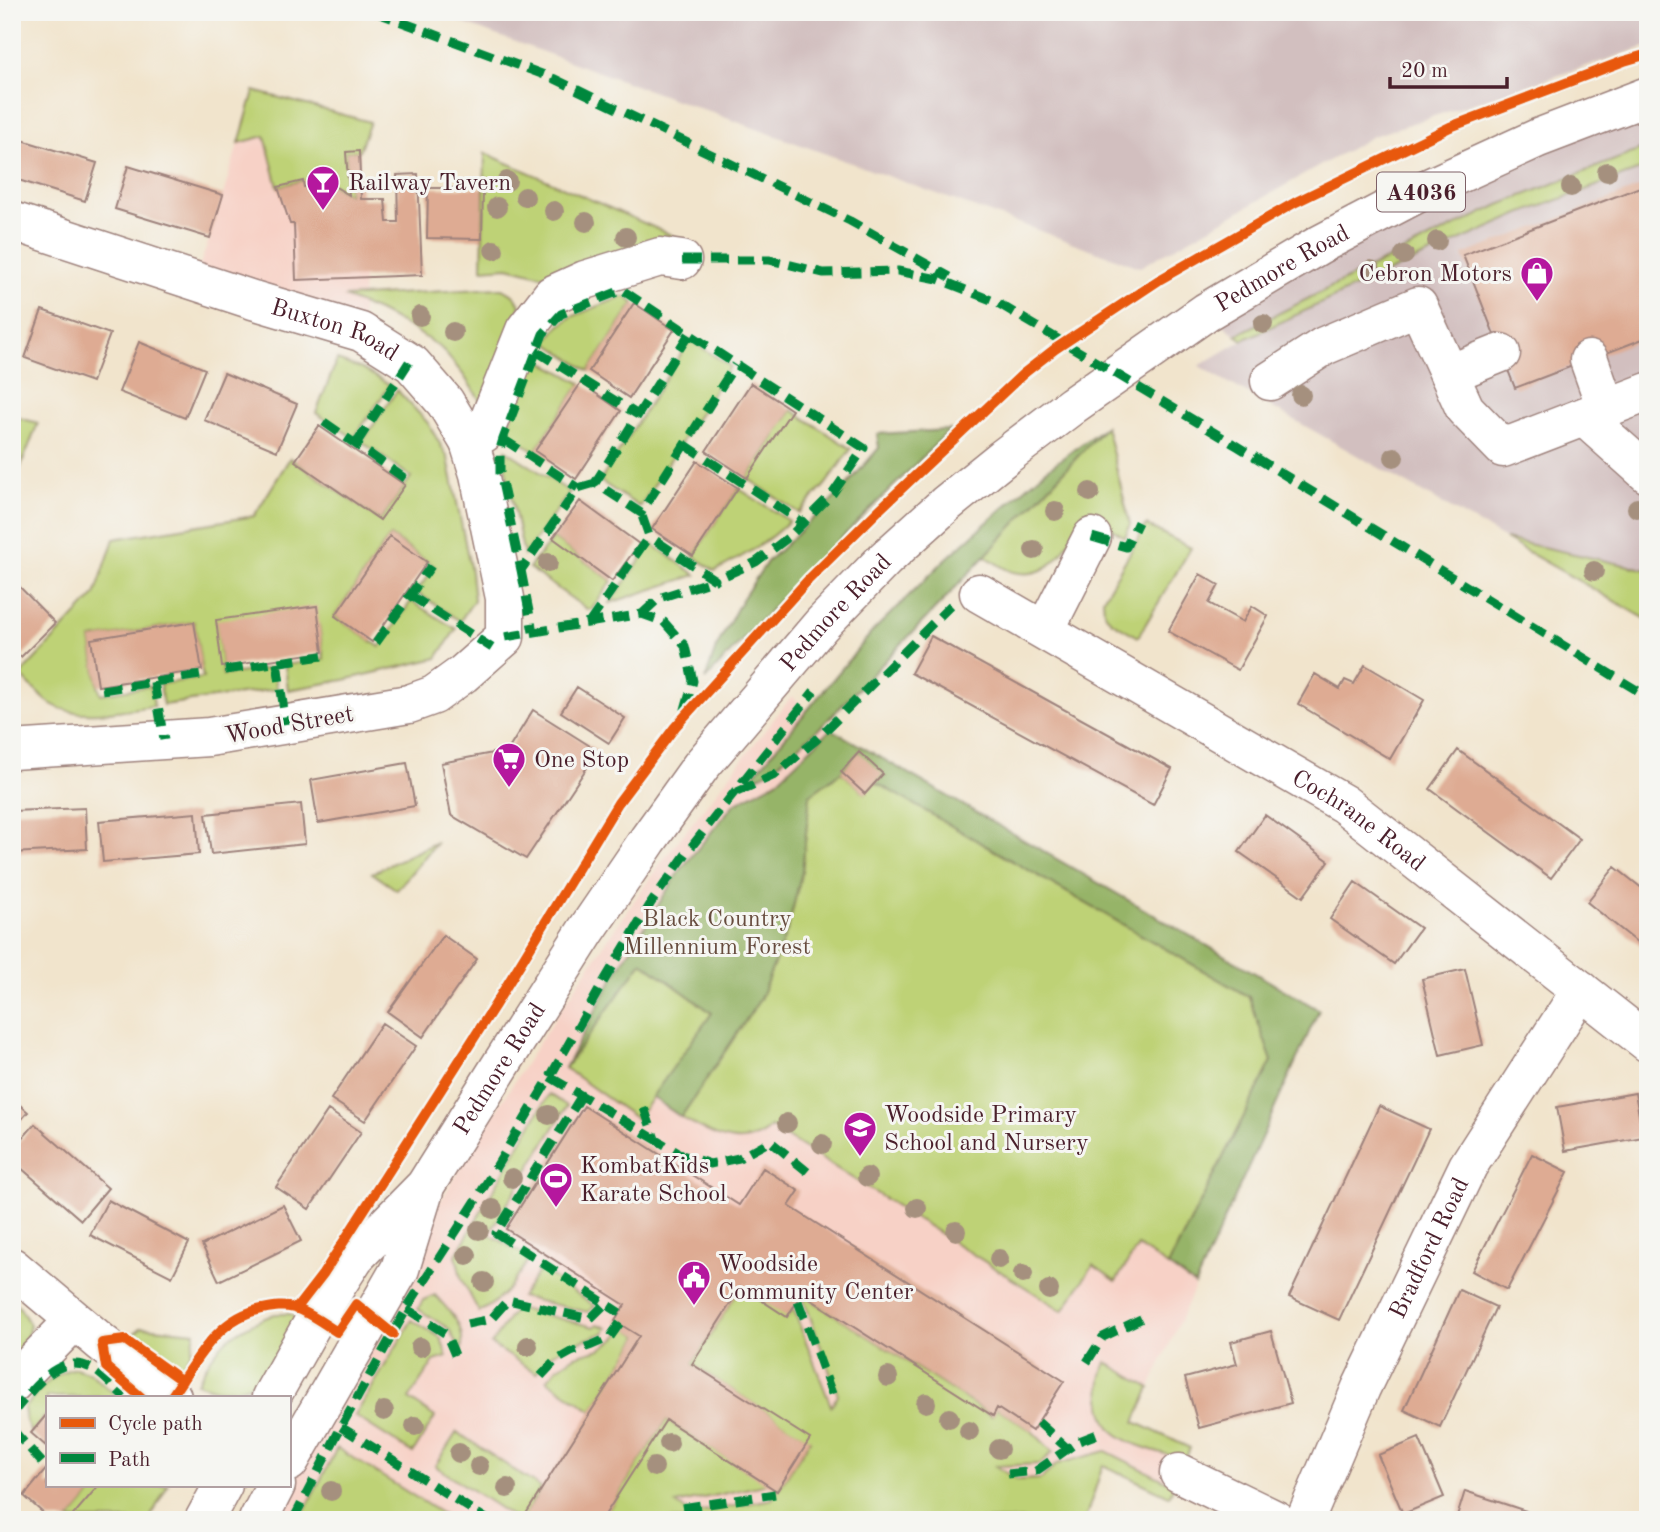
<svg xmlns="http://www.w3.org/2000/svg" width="1660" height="1532" font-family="'Old Standard TT',serif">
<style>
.built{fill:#f7d1c6}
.industrial{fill:#d2bfbf}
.green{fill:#bed276;stroke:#847850;stroke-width:2}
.forest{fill:#96b467;stroke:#706a49;stroke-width:2}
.building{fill:#deab93}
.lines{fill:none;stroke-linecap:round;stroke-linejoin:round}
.minor-casing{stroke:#9e827c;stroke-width:41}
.highway-casing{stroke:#9e827c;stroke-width:41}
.minor{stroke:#fff;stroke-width:38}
.highway{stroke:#fff;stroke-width:38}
.quiet{stroke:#00873e;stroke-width:9;stroke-dasharray:18 9;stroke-linecap:butt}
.cycleway-casing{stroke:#f6f6f2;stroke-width:15}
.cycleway{stroke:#e8590c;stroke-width:10}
.tree{fill:#a5907e}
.labels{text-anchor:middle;stroke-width:6;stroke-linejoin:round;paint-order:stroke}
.shield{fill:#f6f6f2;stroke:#7e6067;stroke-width:2}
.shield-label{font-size:23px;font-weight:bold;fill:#4a1f2b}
.poi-label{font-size:24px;fill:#4a1f2b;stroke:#f6f6f2;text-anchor:start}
.street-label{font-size:24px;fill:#4a1f2b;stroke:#f6f6f2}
.park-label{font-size:24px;fill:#674c3e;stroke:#f6f6f2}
</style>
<rect width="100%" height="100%" fill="#f6f6f2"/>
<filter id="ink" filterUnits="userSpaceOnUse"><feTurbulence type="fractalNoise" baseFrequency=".0143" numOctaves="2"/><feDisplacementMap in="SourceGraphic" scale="14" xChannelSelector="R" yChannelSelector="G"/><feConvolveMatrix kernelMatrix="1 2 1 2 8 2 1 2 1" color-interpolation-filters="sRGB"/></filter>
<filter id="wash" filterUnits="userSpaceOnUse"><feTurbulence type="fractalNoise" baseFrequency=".00686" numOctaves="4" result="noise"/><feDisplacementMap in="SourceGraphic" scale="28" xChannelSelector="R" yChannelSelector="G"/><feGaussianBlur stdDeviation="1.57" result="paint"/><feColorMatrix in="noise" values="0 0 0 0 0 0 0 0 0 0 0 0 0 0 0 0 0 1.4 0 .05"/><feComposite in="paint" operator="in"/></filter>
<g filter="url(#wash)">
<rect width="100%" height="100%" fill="#f1e4cc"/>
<path class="built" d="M254,91L370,122L359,151L363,277L361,332L194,280L210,238Z
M792,696L823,725L1319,1010L1135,1421L1190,1448L1169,1496L1103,1465L1085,1520H258L406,1257L529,1058L605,943L660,864Z"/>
<path class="industrial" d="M432,12H1648V46L1373,136L1140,267Z
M1648,94V570L1505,539L1199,366L1243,340L1206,312Z"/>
<path class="green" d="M254,91L370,122L359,151L346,152L349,195L334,186L304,187L302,181L278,187L265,136L239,143Z
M1648,147V167L1520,214L1364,283L1243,340L1236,335L1349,278L1499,205Z
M485,153L687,242L603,261L551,278L508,267L482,269Z
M498,288C509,291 516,295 520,306L482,403L462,373L442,349L411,328L378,311L344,297Z
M624,296L634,303L589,371L546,342L556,329L571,317Z
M690,340L730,366L640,507L600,481Z
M534,357L581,383L535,451L506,432Z
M337,360L362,369L390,385L354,438L316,413Z
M397,390L428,423L448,458L471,572L474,600L460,621L416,592L435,567L390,536L335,616L380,647L411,601L456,629L437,658L344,680L288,690L285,665L324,659L319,625L217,621L223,675L273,668L277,689L163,705L160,684L203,678L194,622L91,639L98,686L101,694L151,686L154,706C123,709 81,721 53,705C41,698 30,685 20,675L95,595L114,539L254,516L290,458L380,520L411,477L362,442Z
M792,410L851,449L825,485L799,513L747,478Z
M12,416L38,423L19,471L12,469Z
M1106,426L1130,524L1125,537L1084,512C1071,538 1056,578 1019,573C1007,572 995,562 985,556Z
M506,450L570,492L524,555L505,466Z
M738,488L789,521C767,543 742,557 715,571L693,556Z
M1146,525L1191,548L1138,637L1111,621L1104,612L1103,599Z
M553,538L612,581L592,609L588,610L529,568Z
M1505,539L1648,570V620Z
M652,544L696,575L610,603Z
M841,772L865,793L875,782L1249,997L1272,1061L1168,1266L1138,1246L1116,1281L1093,1265L1063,1311L771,1127C743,1154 710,1134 681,1117L760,999L788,928L802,871L810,795Z
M437,842L397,890L372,873Z
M642,962L712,1013L637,1119L565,1068Z
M549,1094L567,1106L489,1234L530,1258C514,1281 505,1299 479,1312L461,1278L456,1255Z
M540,1269L595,1306L588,1312L521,1297Z
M741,1287L788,1316L793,1308L831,1406L838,1395L802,1294L992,1416L997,1408L1032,1431L1053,1452L1040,1464L996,1466L1017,1480L1041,1479L1057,1464L1106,1451L1174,1485L1169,1496L1103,1465L1085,1520H613L605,1515L666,1420L768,1484L676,1504L692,1514L772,1499L810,1440L692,1364Z
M435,1295C451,1313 467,1326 461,1353L449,1329L418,1309L423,1300Z
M12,1301L20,1308L30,1325L25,1346L12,1361Z
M516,1308L594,1327L598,1324L607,1328L604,1333L564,1347L548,1357L536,1373L491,1344Z
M275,1314H290L302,1320C282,1353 265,1395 218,1389C211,1388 204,1385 197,1383C217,1342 233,1330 275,1314Z
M412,1320L441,1338L447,1357L434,1361L409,1399L435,1417L413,1453L355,1416Z
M142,1327L195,1332L191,1353L179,1371L132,1335Z
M626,1327L639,1336L592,1411L547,1380L557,1368L575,1356L600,1349L615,1339Z
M1106,1362L1150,1388L1135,1422L1190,1448L1185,1460C1164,1453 1129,1446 1113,1431C1107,1425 1103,1413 1102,1405C1099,1389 1100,1377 1106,1362Z
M75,1368L90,1373L118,1397H47V1414L31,1433L26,1421L24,1408C40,1390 51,1374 75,1368Z
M457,1432L541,1488L522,1520H518L435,1466Z
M337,1448L452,1520H300Z
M99,1485H168L149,1520H69Z"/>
<path class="forest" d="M1106,426L942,602L823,725L771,770L748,782L873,631L946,559L1045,471Z
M950,430L792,587L705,680L716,648L741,601L767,562L840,493L879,448L877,434Z
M831,729L1319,1010L1195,1285L1168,1266L1272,1061L1249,997L875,782L859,753L841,772L810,795L802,871L788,928L760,999L681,1117L652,1097L712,1013L642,962L565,1068L614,976L678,873L734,804L777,781Z"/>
<g id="blocks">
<path class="building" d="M12,137L97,163L85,201L12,178Z
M359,151L361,199H385L387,222H398L397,175L418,174L422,275L296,280L294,224H290L278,187L303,181L304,187L334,186L349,195L346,152Z
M128,166L223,195L210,238L115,209Z
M1648,184V337L1515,388L1463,255Z
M428,188H483L482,239L427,238Z
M634,303L674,330L629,398L589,371Z
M42,310L110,334L92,382L25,358Z
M139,342L205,369L185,418L119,392Z
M224,373L297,404L277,451L204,420Z
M581,383L621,411L576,479L535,451Z
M751,383L792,410L747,478L706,451Z
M319,426L405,485L380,520L295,461Z
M697,461L738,488L693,556L652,529Z
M580,501L639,544L612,581L553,538Z
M390,536L427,562L372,642L335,616Z
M1200,574L1219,585L1209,603L1243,622L1252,606L1268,616L1238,670L1168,631Z
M12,579L55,623L21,657L12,648Z
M317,606L323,652L222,667L216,620Z
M194,622L202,670L98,686L91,639Z
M931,636L1172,769L1153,805L911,673Z
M1365,665L1424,700L1390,759L1298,704L1315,674L1340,689L1345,680L1354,684Z
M577,687L625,718L609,743L561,712Z
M533,710L598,751L526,859L451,815L441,763L508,750Z
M1458,750L1580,839L1551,878L1430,789Z
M859,752L883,774L865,794L841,772Z
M407,763L415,806L318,823L311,780Z
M301,804L305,844L211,854L206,814Z
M85,808L87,849L12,853V811Z
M196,813L199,854L103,862L99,821Z
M1265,815L1329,861L1303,897L1239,852Z
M1615,867L1648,893V951L1587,902Z
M1355,882L1420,928L1394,964L1330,919Z
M443,935L477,959L423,1037L388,1012Z
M1465,969L1483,1045L1440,1055L1422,979Z
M382,1023L416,1046L365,1121L331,1099Z
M1635,1093L1643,1137L1565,1151L1557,1107Z
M12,1098L28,1112L12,1130Z
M584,1106L739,1205L763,1168L799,1191L789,1206L1064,1381L1032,1431L997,1408L993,1416L802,1294L787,1317L741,1287L692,1364L810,1439L777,1491L666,1420L605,1515L613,1520H522L639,1336L615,1321L625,1305L506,1229Z
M1379,1106L1429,1129L1339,1320L1289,1297Z
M328,1110L361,1132L309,1209L276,1187Z
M35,1124L108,1188L81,1220L12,1160V1150Z
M1532,1154L1568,1172L1507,1290L1472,1271Z
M108,1200L189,1243L172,1277L90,1235Z
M283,1205L301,1241L219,1281L202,1245Z
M1459,1290L1496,1307L1440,1427L1404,1410Z
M1271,1331L1291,1403L1199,1428L1185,1378L1237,1364L1231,1342Z
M47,1414V1447L31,1433Z
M1419,1438L1444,1497L1403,1514L1378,1455Z
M47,1468V1485H99L69,1520H51L24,1496Z
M1465,1491L1526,1511L1524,1520H1456Z"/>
</g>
</g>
<g filter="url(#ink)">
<use href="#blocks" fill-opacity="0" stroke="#9e827c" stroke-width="2"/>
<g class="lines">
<defs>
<g id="minor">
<path id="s1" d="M12,221L253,300L361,332L412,364L445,402L469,442L479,474L505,598V637L463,674L434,695L409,704L209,737L12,750"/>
<path d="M1589,360L1606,408"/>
<path d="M1449,374L1501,353"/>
<path d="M1270,381L1324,346L1418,306L1465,409L1503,448L1648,392"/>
<path d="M1584,417L1648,474"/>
<path d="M469,442L484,433L525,330L552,295L585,280L660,257L682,260"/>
<path id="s2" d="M979,593L1344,804L1648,1043"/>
<path d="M1045,630L1092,537"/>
<path d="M12,1267L102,1343L172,1397"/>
<path d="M12,1384L74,1321"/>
<path d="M1179,1473L1276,1520"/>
<path id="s3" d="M1305,1520L1361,1388L1468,1166L1581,990"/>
</g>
<g id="highway">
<path id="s4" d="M271,1397L315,1319L355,1257L425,1186L504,1060L586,931L648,840L701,766L821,625L885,559L946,504L1003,458L1073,405L1206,312L1319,245L1422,191L1538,138L1648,96"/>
<path d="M289,1462L400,1269L424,1191"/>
<path d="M204,1520L223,1485"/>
<path d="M258,1520L276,1485"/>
</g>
</defs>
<use href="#minor" class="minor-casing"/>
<use href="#highway" class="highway-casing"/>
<use href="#minor" class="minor"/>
<use href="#highway" class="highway"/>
<path class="quiet" d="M375,12L555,79L850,221L950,277
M682,260H770L824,273L898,271L938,279L996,302L1237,446L1648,697
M689,334L595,483L641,513L735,365
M536,351L638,415
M324,422L407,480
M503,439L578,488
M356,444L409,362
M684,444L803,523
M595,483L578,488L521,570L500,473V449L503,439L543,334L561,314L622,290L864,448L833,493L790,536L756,562L715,580
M1092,537L1126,547L1138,522
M521,570L533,632
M410,595L492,648
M642,614L659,598L715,580L649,536
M589,623L649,536L641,513
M505,637L642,614L664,622L685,646L693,681L684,713
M376,643L431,566
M277,663L286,724
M225,670L322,656
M154,682L164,740
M102,690L201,675
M737,792L775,775L816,740L951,605
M550,1077L655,1139
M582,1095L496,1233L620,1313
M644,1108L655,1139L682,1155L710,1164L739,1158L770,1141L814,1177
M798,1301L835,1402
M407,1309L446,1334L455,1355
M467,1324L491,1319L508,1300L590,1319L605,1304
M1087,1362L1103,1337L1145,1317
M541,1376L555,1361L571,1352L592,1345L610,1337L620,1323
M12,1414C32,1391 57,1351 91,1368C102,1373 115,1389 125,1397
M1038,1422L1068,1449
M341,1427L488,1520
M12,1429L47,1468
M1008,1474L1036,1471L1079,1441L1100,1433
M682,1508L775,1494
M293,1520L341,1427L410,1303L475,1202L550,1077L604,981L651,903L688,851L814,691"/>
<defs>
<path id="cycleway" d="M296,1309L323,1274L495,1005L618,803L675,727L809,579L881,508L1023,374L1055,349L1159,280L1296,202L1450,127L1624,61L1648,54
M141,1397L106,1367L102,1343L125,1340L182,1381
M171,1397C195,1363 217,1317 262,1309C273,1307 283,1305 294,1308C309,1312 324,1324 337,1332L356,1304L393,1334"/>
</defs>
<use href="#cycleway" class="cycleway-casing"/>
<use href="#cycleway" class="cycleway"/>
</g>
<g class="tree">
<circle cx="1607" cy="172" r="10"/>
<circle cx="507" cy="181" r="10"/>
<circle cx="1571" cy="187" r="10"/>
<circle cx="525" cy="197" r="10"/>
<circle cx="497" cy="207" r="10"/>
<circle cx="554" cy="211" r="10"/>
<circle cx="586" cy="222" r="10"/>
<circle cx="626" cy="237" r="10"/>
<circle cx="1437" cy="241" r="10"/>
<circle cx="494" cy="250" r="10"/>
<circle cx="1404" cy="255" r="10"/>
<circle cx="1371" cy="270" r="10"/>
<circle cx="420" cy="316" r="10"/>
<circle cx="1263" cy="324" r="10"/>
<circle cx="453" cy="332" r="10"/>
<circle cx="1301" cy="395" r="10"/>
<circle cx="1394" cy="457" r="10"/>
<circle cx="1090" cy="492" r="10"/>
<circle cx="1637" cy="508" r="10"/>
<circle cx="1055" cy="511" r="10"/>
<circle cx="1034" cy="550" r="10"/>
<circle cx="548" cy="563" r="10"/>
<circle cx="1594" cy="571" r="10"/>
<circle cx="549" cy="1115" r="10"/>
<circle cx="787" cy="1123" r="10"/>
<circle cx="822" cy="1144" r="10"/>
<circle cx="867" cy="1177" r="10"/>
<circle cx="512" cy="1178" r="10"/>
<circle cx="917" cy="1208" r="10"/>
<circle cx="493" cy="1209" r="10"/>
<circle cx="479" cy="1230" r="10"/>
<circle cx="956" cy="1231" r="10"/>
<circle cx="467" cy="1255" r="10"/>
<circle cx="999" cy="1259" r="10"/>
<circle cx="1023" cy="1274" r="10"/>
<circle cx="484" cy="1282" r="10"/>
<circle cx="1049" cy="1290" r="10"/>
<circle cx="528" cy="1346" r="10"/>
<circle cx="420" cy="1347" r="10"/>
<circle cx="888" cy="1377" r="10"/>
<circle cx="926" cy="1403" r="10"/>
<circle cx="384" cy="1411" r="10"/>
<circle cx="949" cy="1418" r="10"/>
<circle cx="415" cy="1426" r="10"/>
<circle cx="969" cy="1431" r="10"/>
<circle cx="669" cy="1443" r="10"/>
<circle cx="999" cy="1449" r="10"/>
<circle cx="459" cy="1453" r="10"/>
<circle cx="479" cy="1466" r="10"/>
<circle cx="654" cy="1467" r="10"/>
<circle cx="507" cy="1488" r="10"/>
<circle cx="331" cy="1491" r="10"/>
</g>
</g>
<defs>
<symbol id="bar-pin" viewBox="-11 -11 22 30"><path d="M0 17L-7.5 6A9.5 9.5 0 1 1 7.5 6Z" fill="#b5179e" stroke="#f6f6f2"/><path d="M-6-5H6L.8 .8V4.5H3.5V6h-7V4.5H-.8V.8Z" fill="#fff"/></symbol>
<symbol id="shop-pin" viewBox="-11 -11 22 30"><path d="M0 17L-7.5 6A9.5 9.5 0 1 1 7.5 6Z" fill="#b5179e" stroke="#f6f6f2"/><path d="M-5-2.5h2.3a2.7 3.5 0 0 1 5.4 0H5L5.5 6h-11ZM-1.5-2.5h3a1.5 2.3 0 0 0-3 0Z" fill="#fff"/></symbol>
<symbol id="supermarket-pin" viewBox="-11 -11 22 30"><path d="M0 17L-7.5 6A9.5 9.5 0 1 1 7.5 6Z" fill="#b5179e" stroke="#f6f6f2"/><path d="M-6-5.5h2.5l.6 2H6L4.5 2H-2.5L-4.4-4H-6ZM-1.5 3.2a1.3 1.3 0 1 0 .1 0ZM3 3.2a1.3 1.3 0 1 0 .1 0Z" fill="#fff"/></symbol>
<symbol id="school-pin" viewBox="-11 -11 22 30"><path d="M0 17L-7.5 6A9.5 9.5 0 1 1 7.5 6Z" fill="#b5179e" stroke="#f6f6f2"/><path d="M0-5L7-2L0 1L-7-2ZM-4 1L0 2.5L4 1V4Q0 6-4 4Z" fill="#fff"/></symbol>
<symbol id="stadium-pin" viewBox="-11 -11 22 30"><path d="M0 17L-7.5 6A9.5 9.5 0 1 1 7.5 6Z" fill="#b5179e" stroke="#f6f6f2"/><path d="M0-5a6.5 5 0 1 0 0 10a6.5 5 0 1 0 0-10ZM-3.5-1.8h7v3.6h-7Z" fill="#fff"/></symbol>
<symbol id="civic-pin" viewBox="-11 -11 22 30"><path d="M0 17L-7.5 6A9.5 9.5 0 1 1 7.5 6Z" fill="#b5179e" stroke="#f6f6f2"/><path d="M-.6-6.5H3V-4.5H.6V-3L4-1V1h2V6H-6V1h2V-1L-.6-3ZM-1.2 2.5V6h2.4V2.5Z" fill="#fff"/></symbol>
</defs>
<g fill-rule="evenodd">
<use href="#bar-pin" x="304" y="163" width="38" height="52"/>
<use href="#shop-pin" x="1518" y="254" width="38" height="52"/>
<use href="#supermarket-pin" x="490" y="740" width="38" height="52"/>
<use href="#school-pin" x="841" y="1109" width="38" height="52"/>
<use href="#stadium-pin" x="537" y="1160" width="38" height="52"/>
<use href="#civic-pin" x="675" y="1258" width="38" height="52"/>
</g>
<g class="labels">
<rect class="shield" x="1377" y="172.5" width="88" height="39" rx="5"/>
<g class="shield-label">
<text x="1421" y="200">A4036</text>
</g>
<g class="poi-label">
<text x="348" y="190">Railway Tavern</text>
<text x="1512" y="281" text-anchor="end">Cebron Motors</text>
<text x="534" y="767">One Stop</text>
<text x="884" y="1122">Woodside Primary<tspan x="884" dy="28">School and Nursery</tspan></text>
<text x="580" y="1173">KombatKids<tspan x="580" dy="28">Karate School</tspan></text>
<text x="718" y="1271">Woodside<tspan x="718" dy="28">Community Center</tspan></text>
</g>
<g class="street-label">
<text dy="8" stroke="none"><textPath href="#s4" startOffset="1536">Pedmore Road</textPath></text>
<text dy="8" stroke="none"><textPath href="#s1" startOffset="341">Buxton Road</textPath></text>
<text dy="8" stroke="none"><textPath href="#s4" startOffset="970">Pedmore Road</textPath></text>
<text transform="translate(289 724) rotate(-10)" y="8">Wood Street</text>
<text dy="8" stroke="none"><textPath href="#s2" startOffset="443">Cochrane Road</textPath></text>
<text dy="8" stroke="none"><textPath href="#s4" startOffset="402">Pedmore Road</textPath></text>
<text dy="8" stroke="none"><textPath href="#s3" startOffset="299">Bradford Road</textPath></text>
</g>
<g class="park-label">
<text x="717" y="926">Black Country<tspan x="717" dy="28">Millennium Forest</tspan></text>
</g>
</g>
<rect width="1660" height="1532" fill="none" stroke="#f6f6f2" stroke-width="42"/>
<rect x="46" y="1396" width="245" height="91" fill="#f6f6f2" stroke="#b1a0a2" stroke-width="2"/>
<rect x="60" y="1418" width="35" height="10" fill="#e8590c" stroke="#b1a0a2" stroke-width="2"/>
<text x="108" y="1430" font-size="21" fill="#4a1f2b">Cycle path</text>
<rect x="60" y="1453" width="35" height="10" fill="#00873e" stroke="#b1a0a2" stroke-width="2"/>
<text x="108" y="1466" font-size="21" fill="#4a1f2b">Path</text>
<path d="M1390 77v10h117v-10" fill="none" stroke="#4a1f2b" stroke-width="3.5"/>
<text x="1401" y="77" font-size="21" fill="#4a1f2b" stroke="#f6f6f2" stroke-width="5" paint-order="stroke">20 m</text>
</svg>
